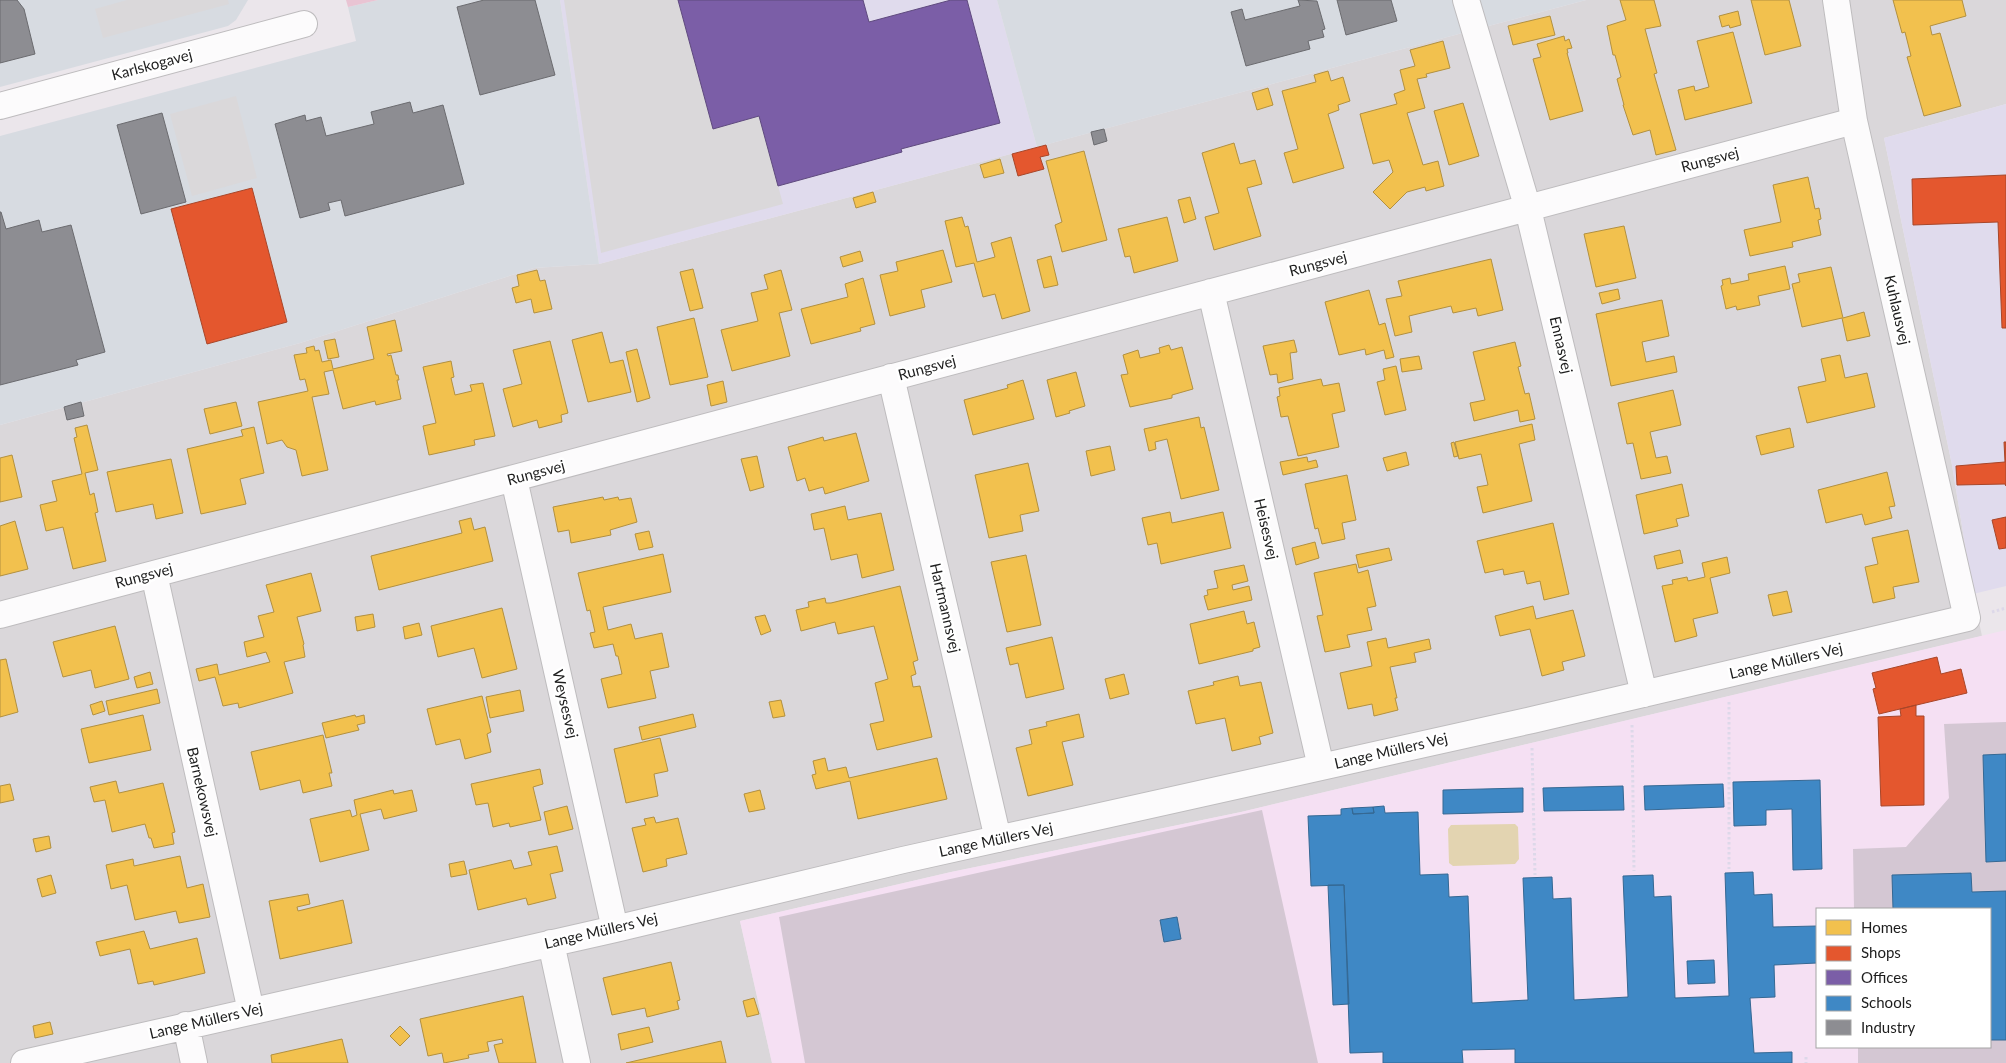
<svg xmlns="http://www.w3.org/2000/svg" width="2006" height="1063" font-family="Lato,sans-serif">
<style>
.residential{fill:#dad7da}
.commercial{fill:#e0dbed}
.industrial{fill:#d7dbe1}
.education{fill:#f5e0f3;fill-rule:evenodd}
.construction{fill:#d4c7d3}
.grass{fill:#e9c4d3}
.pitch{fill:#e3d4b1}
.parking{fill:#dad8da}
.homes{fill:#f2c14e;stroke:#b2903f}
.shops{fill:#e4572e;stroke:#a84629}
.offices{fill:#7b5ea7;stroke:#5f4a7e}
.schools{fill:#3f88c5;stroke:#356893}
.industry{fill:#8d8d92;stroke:#6b6b6f}
.lines{fill:none;stroke-linecap:round;stroke-linejoin:round}
.street-casing{stroke:#bebcbe;stroke-width:28}
.path{stroke:#ddd8e9;stroke-width:3;stroke-dasharray:2.5 2.5;stroke-linecap:butt}
.street{stroke:#fcfbfc;stroke-width:26}
.labels{text-anchor:middle;stroke-width:5;stroke-linejoin:round;paint-order:stroke}
.street-label{font-size:15px;fill:#1d1d1d;stroke:#fff}
</style>
<rect width="100%" height="100%" fill="#ebe6eb"/>
<path class="residential" d="M1586,0H2006V104L1884,138L1952,465L1973,594L1982,636L1241,812L951,872L740,921L772,1063H0V425L300,343L534,268L599,264Z"/>
<path class="commercial" d="M560,0H997L1037,147L599,264Z
M2006,104V586L1973,594L1952,465L1884,138Z"/>
<path class="industrial" d="M0,0H248L236,20L228,26L0,87Z
M378,0H560L599,264L534,268L300,343L0,425V136L356,41L348,7Z
M997,0H1586L1037,147Z"/>
<path class="education" d="M2006,630V1063H772L740,921L951,872L1241,812ZM1817,909H1990V1047H1817Z"/>
<path class="construction" d="M2006,722V1063H1858V1047H1990V909H1854L1853,849L1906,847L1949,798L1944,724Z
M1262,810L1318,1063H805L779,917Z"/>
<path class="grass" d="M346,0H378L348,7Z"/>
<path class="pitch" d="M1515,824L1518,827L1519,859L1515,864L1453,866L1449,863L1448,829L1451,825Z"/>
<path class="parking" d="M127,0H228L229,4L103,38L95,9Z
M564,0H678L714,129L759,116L783,204L601,253Z
M236,96L257,178L192,196L170,114Z"/>
<path class="homes" d="M1620,0H1654L1661,26L1645,29L1657,73L1654,74L1676,150L1656,155L1650,130L1633,135L1623,105H1624L1617,79L1621,77L1615,55H1613L1607,26L1626,20Z
M1751,0H1789L1801,46L1765,55Z
M1893,0H1962L1966,16L1930,26L1932,35L1940,33L1961,106L1924,116L1907,57L1911,56L1905,32L1902,33Z
M1738,11L1741,25L1730,28L1729,25L1722,27L1719,16Z
M1550,16L1555,35L1513,45L1508,26Z
M1733,32L1752,103L1685,120L1678,90L1694,86L1695,91L1709,87L1697,41Z
M1564,36L1565,41L1569,39L1572,48L1567,49L1568,53H1567L1583,111L1550,120L1533,59L1541,57L1537,44Z
M1443,41L1450,68L1426,74L1427,77L1417,79L1425,108L1407,113L1423,165L1438,161L1444,186L1426,191L1425,187L1407,192L1390,209L1373,192L1393,172L1389,160L1373,164L1360,114L1397,104L1394,94L1405,90L1400,70L1415,66L1410,50Z
M1328,71L1331,81L1343,77L1350,101L1338,105L1339,110L1328,114L1344,168L1293,183L1284,153L1298,149L1282,91L1316,82L1314,75Z
M1268,88L1273,105L1257,110L1252,93Z
M1463,103L1479,156L1449,165L1434,111Z
M1234,143L1240,164L1255,160L1262,184L1247,188L1261,236L1214,250L1205,217L1219,213L1202,153Z
M1084,151L1107,240L1062,252L1055,225L1062,222L1046,161Z
M1000,159L1004,173L984,178L980,165Z
M1808,177L1815,209L1819,208L1821,219L1818,220L1821,235L1792,242L1793,247L1750,256L1744,230L1781,222L1773,185Z
M873,192L876,202L856,208L853,198Z
M1190,197L1196,219L1184,223L1178,200Z
M962,217L965,227L968,226L977,262L995,257L991,243L1011,237L1030,311L1002,319L995,294L983,297L974,263L956,267L945,221Z
M1167,217L1178,261L1134,273L1130,256L1125,257L1118,229Z
M1624,226L1636,278L1596,287L1584,234Z
M943,250L952,282L921,290L925,307L890,316L880,275L898,271L896,262Z
M860,251L863,261L843,267L840,257Z
M1051,256L1058,285L1044,288L1037,260Z
M1491,259L1503,310L1478,316L1476,308L1453,313L1451,306L1409,316L1412,332L1395,336L1386,299L1402,296L1398,281Z
M1785,266L1790,289L1758,296L1760,305L1737,310L1736,306L1726,309L1721,286L1723,285L1722,280L1730,278L1731,284L1749,280L1748,274Z
M1831,267L1843,318L1864,312L1870,336L1847,341L1842,318L1802,327L1792,284L1800,282L1798,274Z
M693,269L703,308L690,311L680,272Z
M537,270L540,281L545,280L552,309L534,313L531,299L516,303L512,288L519,286L517,275Z
M781,270L792,310L779,313L790,356L732,371L721,330L758,321L751,293L768,289L764,275Z
M863,278L875,324L860,328L861,331L811,344L801,309L848,297L845,284Z
M1618,289L1620,299L1602,304L1599,293Z
M1369,290L1379,325L1385,323L1394,357L1386,359L1384,350L1366,355L1365,349L1339,355L1325,302Z
M1662,300L1669,336L1642,342L1646,362L1674,356L1677,372L1611,386L1596,314Z
M694,318L708,377L670,385L657,327Z
M395,320L402,351L387,354L388,356L391,355L396,375H398L399,380H397L401,399L376,405L375,401L343,409L333,370L324,372L329,394L312,397L328,470L302,476L296,450L287,447L282,440L267,444L258,402L308,391L305,379L300,380L294,355L307,353L306,348L314,346L315,351L319,350L322,362L331,360L333,369L374,359L367,327Z
M602,332L610,363L623,360L631,392L588,402L572,340Z
M335,339L339,357L328,359L324,341Z
M1294,340L1297,352L1290,353L1293,379L1278,383L1277,374L1270,375L1263,346Z
M550,341L568,413L561,415L562,422L539,428L537,420L513,427L503,389L522,384L513,350Z
M1515,342L1521,366L1518,367L1525,394L1529,393L1535,419L1520,422L1518,410L1474,421L1470,403L1485,400L1473,352Z
M1169,345L1171,350L1182,347L1193,389L1172,395V398L1130,407L1121,375L1128,374L1123,355L1138,350L1140,358L1160,353L1159,348Z
M637,349L650,398L637,402L626,352Z
M1840,355L1845,378L1867,373L1875,407L1807,423L1798,387L1826,381L1821,359Z
M1419,356L1422,369L1402,372L1400,359Z
M451,361L454,377L451,378L455,395L472,391L470,385L483,383L495,436L474,440L475,445L429,455L423,426L436,423L423,367Z
M1396,366L1406,410L1385,415L1377,382L1385,380L1383,369Z
M1076,372L1085,406L1069,411L1070,413L1056,417L1047,380Z
M1321,379L1323,386L1339,383L1345,411L1332,414L1339,447L1298,456L1288,416L1281,417L1277,397L1280,396L1279,388Z
M1023,380L1034,419L973,435L964,400L1008,388L1007,385Z
M723,381L727,402L711,406L707,385Z
M1673,390L1681,425L1650,432L1656,458L1667,456L1671,473L1641,479L1633,443L1627,444L1618,403Z
M236,402L242,426L210,434L204,409Z
M1199,417L1201,428L1204,427L1219,490L1181,499L1167,439L1155,442L1156,449L1149,451L1144,429Z
M1532,424L1535,440L1519,444L1532,501L1483,513L1477,487L1488,485L1481,454L1459,459L1455,442Z
M87,425L98,470L85,473L90,495L94,493L98,512L95,513L106,561L73,569L63,527L46,531L40,505L57,501L52,481L82,474L74,438L77,437L75,428Z
M254,427L264,473L240,479L246,504L201,514L187,449L243,436L241,430Z
M1790,428L1794,447L1761,455L1756,436Z
M856,433L869,481L825,494L823,487L809,491L805,478L797,481L788,447L823,437L824,441Z
M1454,442L1458,456L1454,457L1451,443Z
M1110,446L1115,470L1091,476L1086,451Z
M1406,452L1409,465L1387,471L1383,458Z
M12,455L22,497L0,502V458Z
M757,456L764,487L750,491L741,459Z
M1307,457L1308,462L1316,460L1318,467L1283,475L1280,462Z
M171,459L183,513L156,519L153,504L116,512L107,472Z
M1028,463L1039,511L1020,515L1023,531L989,538L975,475Z
M1887,472L1895,506L1889,507L1892,518L1865,525L1862,514L1826,523L1818,490Z
M1347,475L1356,520L1342,523L1345,539L1322,544L1318,528L1315,529L1305,484Z
M1682,484L1689,516L1676,519L1678,526L1644,534L1636,495Z
M603,497L604,500L618,497L619,500L631,498L637,522L610,530L611,535L571,543L569,530L558,532L553,507Z
M845,506L848,520L881,513L894,570L862,578L857,554L831,560L824,528L814,530L811,514Z
M1170,512L1172,523L1223,512L1231,548L1161,564L1157,543L1148,545L1142,518Z
M471,518L474,530L485,527L493,561L379,590L371,556L462,533L459,521Z
M15,521L28,569L0,576V526Z
M1553,523L1569,594L1544,600L1540,581L1527,584L1524,571L1504,575L1503,569L1485,573L1477,541Z
M1908,530L1919,582L1893,587L1895,598L1873,603L1865,567L1878,564L1872,538Z
M649,531L653,547L639,550L635,534Z
M1315,542L1319,558L1296,565L1292,548Z
M1389,548L1392,560L1359,568L1356,555Z
M1680,550L1683,563L1657,569L1654,556Z
M663,554L671,592L603,607L608,630L631,624L635,639L662,633L669,667L650,671L656,698L608,708L601,679L622,674L618,656H616L613,644L594,648L590,633L595,632L590,610L587,611L578,573Z
M1026,555L1041,625L1007,632L991,562Z
M1727,557L1730,573L1710,578L1718,613L1693,619L1697,636L1675,642L1662,586L1673,584L1672,580L1687,577L1688,581L1705,577L1702,563Z
M1356,564L1358,573L1368,570L1376,606L1367,608L1372,630L1347,635L1350,647L1325,652L1317,616L1323,615L1314,573Z
M1244,565L1248,581L1232,585L1233,590L1249,586L1252,600L1208,610L1204,596L1208,595L1207,590L1218,588L1214,571Z
M311,573L321,611L297,617L304,644L303,645L305,657L284,662L293,693L239,708L238,703L223,706L215,677L199,681L196,669L217,664L219,675L270,662L266,652L247,657L244,642L264,637L258,616L274,612L266,585Z
M900,586L918,660L913,662L916,674L911,676L913,687L920,686L932,737L877,750L870,724L884,721L875,683L888,679L874,626L838,634L835,622L801,631L796,610L809,607L808,602L825,598L826,603H831Z
M1787,591L1792,612L1773,616L1768,595Z
M1533,606L1536,619L1573,610L1585,656L1562,662L1564,670L1542,676L1530,629L1500,636L1495,616Z
M502,608L517,669L482,678L474,648L438,657L431,626Z
M1244,611L1247,624L1254,622L1260,647L1253,649V651L1199,664L1190,624Z
M373,614L375,627L357,631L355,617Z
M765,615L771,631L761,635L755,617Z
M419,623L422,635L405,639L403,627Z
M115,626L129,679L95,688L91,670L63,677L53,642Z
M1052,637L1064,689L1026,698L1018,663L1010,665L1006,648Z
M1386,638L1388,648L1429,639L1431,649L1414,653L1416,662L1390,667L1397,698H1395L1398,710L1374,716L1372,704L1348,709L1340,673L1372,666L1367,642Z
M6,659L18,712L0,717V660Z
M150,672L153,684L137,688L134,677Z
M1124,674L1129,694L1110,699L1105,679Z
M1238,676L1240,686L1261,682L1273,733L1259,737L1261,744L1232,751L1225,718L1196,724L1188,691L1214,685L1213,682Z
M157,689L160,703L109,715L106,701Z
M520,690L524,711L490,718L486,697Z
M482,696L491,732L487,734L491,752L465,759L460,739L436,745L427,709Z
M781,700L785,716L773,718L769,702Z
M102,701L105,711L93,715L90,705Z
M693,714L696,727L642,740L639,727Z
M1079,714L1084,737L1062,742L1073,785L1028,796L1016,748L1032,744L1029,730L1047,726L1046,722Z
M143,715L151,750L89,763L81,729Z
M355,715L356,717L364,715L365,723L357,725L359,730L326,738L322,723Z
M323,735L332,773H329L332,786L303,793L300,780L260,790L251,752Z
M660,738L668,771L654,774L658,796L626,803L614,749Z
M825,758L828,771L846,767L849,778L937,758L947,799L858,819L850,781L816,789L812,775L816,774L813,761Z
M540,769L543,784L533,787L541,820L510,827L509,823L493,827L488,803L476,805L471,784Z
M116,781L119,793L163,783L175,832L172,833L174,844L154,848L151,838H149L145,824L112,832L105,800L94,802L90,787Z
M10,784L14,800L0,803V786Z
M393,790L394,794L412,790L417,811L384,819L381,809L360,814L369,850L320,862L310,819L350,810L352,817L357,815L354,800Z
M760,790L765,809L749,812L744,794Z
M567,806L573,829L549,835L544,812Z
M654,817L656,823L678,818L687,854L666,859L667,866L643,872L632,828L646,825L644,819Z
M49,836L51,848L36,852L33,839Z
M557,846L563,871L550,874L556,898L528,905L526,898L478,910L469,870L511,860L514,869L532,865L528,852Z
M180,856L187,888L203,884L210,917L179,923L176,911L135,920L127,885L111,889L106,865L133,859L134,866Z
M464,861L467,874L451,877L449,864Z
M51,875L56,893L42,897L37,879Z
M308,894L310,904L297,907L298,911L343,900L352,943L280,959L269,901Z
M144,931L150,949L197,938L205,973L154,985L153,981L138,984L130,949L100,956L96,942Z
M671,962L680,1000L677,1001L679,1009L647,1017L645,1008L612,1015L603,978Z
M523,996L536,1063H499L494,1045L503,1043L502,1039L487,1042L489,1051L468,1055L469,1058L444,1063L442,1053L428,1056L420,1019Z
M754,998L759,1014L747,1017L743,1001Z
M50,1022L53,1034L35,1038L33,1026Z
M400,1026L410,1036L400,1046L390,1036Z
M649,1027L653,1042L621,1050L618,1034Z
M342,1039L348,1063H272L271,1055Z
M721,1041L726,1063H626Z"/>
<path class="shops" d="M1046,145L1049,155L1040,157L1044,169L1018,176L1012,154Z
M2006,175V328H2002L1998,222L1913,225L1912,179Z
M252,188L287,322L207,344L171,209Z
M2004,442H2006V486L2005,484L1957,485L1956,466L2005,462Z
M2006,517V548L1999,549L1992,520Z
M1937,657L1941,674L1961,669L1967,693L1879,714L1873,689L1876,688L1872,673Z
M1916,705V716H1924V805L1881,806L1878,717L1901,716L1900,709Z"/>
<path class="offices" d="M678,0H863L869,22L951,0H967L1000,123L901,149L902,152L778,186L759,116L713,129Z"/>
<path class="schools" d="M2006,754V861L1986,862L1983,755Z
M1820,780L1822,869L1793,870L1792,809L1766,810V825L1734,826L1733,782Z
M1723,784L1724,807L1645,810L1644,786Z
M1623,786L1624,810L1544,811L1543,788Z
M1523,788V812L1443,814V790Z
M1384,806L1385,813L1418,812L1420,875L1448,874L1449,897L1468,896L1472,1003L1528,1000L1523,878L1552,877L1553,899L1571,898L1574,1000L1628,997L1623,876L1653,875L1654,897L1671,896L1675,998L1729,996L1725,873L1753,872L1754,895L1772,894L1773,927L1817,926V963L1774,965L1775,997L1750,998L1754,1053L1792,1052V1063H1515V1049L1462,1050L1463,1063H1383V1052L1350,1053L1344,885L1311,886L1308,816L1341,815V809L1352,808L1353,814L1374,813L1373,807Z
M1373,807L1374,813L1353,814L1352,808Z
M1971,873L1972,892L2006,891V1040H1990V909H1893L1892,875Z
M1328,885H1344L1349,1004L1333,1005Z
M1177,917L1181,939L1164,942L1160,920Z
M1714,960L1715,983L1688,984L1687,961Z"/>
<path class="industry" d="M0,0H17L24,9L35,54L0,63Z
M484,0H535L555,75L480,95L457,7Z
M1298,0L1317,1L1325,29L1322,30L1324,37L1308,41L1310,49L1246,66L1231,12L1242,9L1245,20L1300,6Z
M1337,0H1391L1397,21L1346,35Z
M410,102L413,113L443,105L464,184L345,216L341,200L328,203L330,210L300,218L275,124L305,115L306,121L321,117L326,136L374,124L371,112Z
M162,113L186,202L141,214L117,125Z
M1104,129L1107,141L1094,145L1091,132Z
M0,212H1L6,229L39,220L42,232L71,225L105,352L76,360L78,365L0,385Z
M81,402L84,416L67,420L64,407Z"/>
<g class="lines">
<defs>
<path id="street" d="M1466,0L1528,209L1644,694
M0,106L304,24
M1211,292L1321,767
M891,377L998,839
M514,479L615,929
M154,574L251,1011
M0,615L1854,121
M551,943L577,1063
M186,1025L194,1063
M24,1063L615,929L903,860L1532,720L1967,618L1854,121L1836,0"/>
</defs>
<use href="#street" class="street-casing"/>
<path class="path" d="M1992,612L2006,608
M1729,702V869
M1632,725L1634,871
M1532,748L1535,875
M1806,1057V1063"/>
<use href="#street" class="street"/>
</g>
<g class="labels">
<g class="street-label">
<text transform="translate(152 65) rotate(-15)" y="5">Karlskogavej</text>
<text transform="translate(1710 160) rotate(-15)" y="5">Rungsvej</text>
<text transform="translate(1318 264) rotate(-15)" y="5">Rungsvej</text>
<text transform="translate(1897 310) rotate(77)" y="5">Kuhlausvej</text>
<text transform="translate(1561 345) rotate(77)" y="5">Ennasvej</text>
<text transform="translate(927 368) rotate(-15)" y="5">Rungsvej</text>
<text transform="translate(536 473) rotate(-15)" y="5">Rungsvej</text>
<text transform="translate(1266 529) rotate(77)" y="5">Heisesvej</text>
<text transform="translate(144 576) rotate(-15)" y="5">Rungsvej</text>
<text transform="translate(945 608) rotate(77)" y="5">Hartmannsvej</text>
<text transform="translate(1786 661) rotate(-13)" y="5">Lange Müllers Vej</text>
<text transform="translate(565 704) rotate(77)" y="5">Weysesvej</text>
<text transform="translate(1391 751) rotate(-13)" y="5">Lange Müllers Vej</text>
<text transform="translate(202 792) rotate(77)" y="5">Barnekowsvej</text>
<text transform="translate(996 840) rotate(-12)" y="5">Lange Müllers Vej</text>
<text transform="translate(601 931) rotate(-13)" y="5">Lange Müllers Vej</text>
<text transform="translate(206 1021) rotate(-13)" y="5">Lange Müllers Vej</text>
</g>
</g>
<rect x="1816" y="908" width="175" height="140" fill="#ffffff" stroke="#a5a5a5"/>
<rect x="1826" y="920" width="25" height="15" fill="#f2c14e" stroke="#a5a5a5"/>
<text x="1861" y="933" font-size="15" fill="#1d1d1d">Homes</text>
<rect x="1826" y="946" width="25" height="15" fill="#e4572e" stroke="#a5a5a5"/>
<text x="1861" y="958" font-size="15" fill="#1d1d1d">Shops</text>
<rect x="1826" y="970" width="25" height="15" fill="#7b5ea7" stroke="#a5a5a5"/>
<text x="1861" y="983" font-size="15" fill="#1d1d1d">Offices</text>
<rect x="1826" y="996" width="25" height="15" fill="#3f88c5" stroke="#a5a5a5"/>
<text x="1861" y="1008" font-size="15" fill="#1d1d1d">Schools</text>
<rect x="1826" y="1020" width="25" height="15" fill="#8d8d92" stroke="#a5a5a5"/>
<text x="1861" y="1033" font-size="15" fill="#1d1d1d">Industry</text>
</svg>
